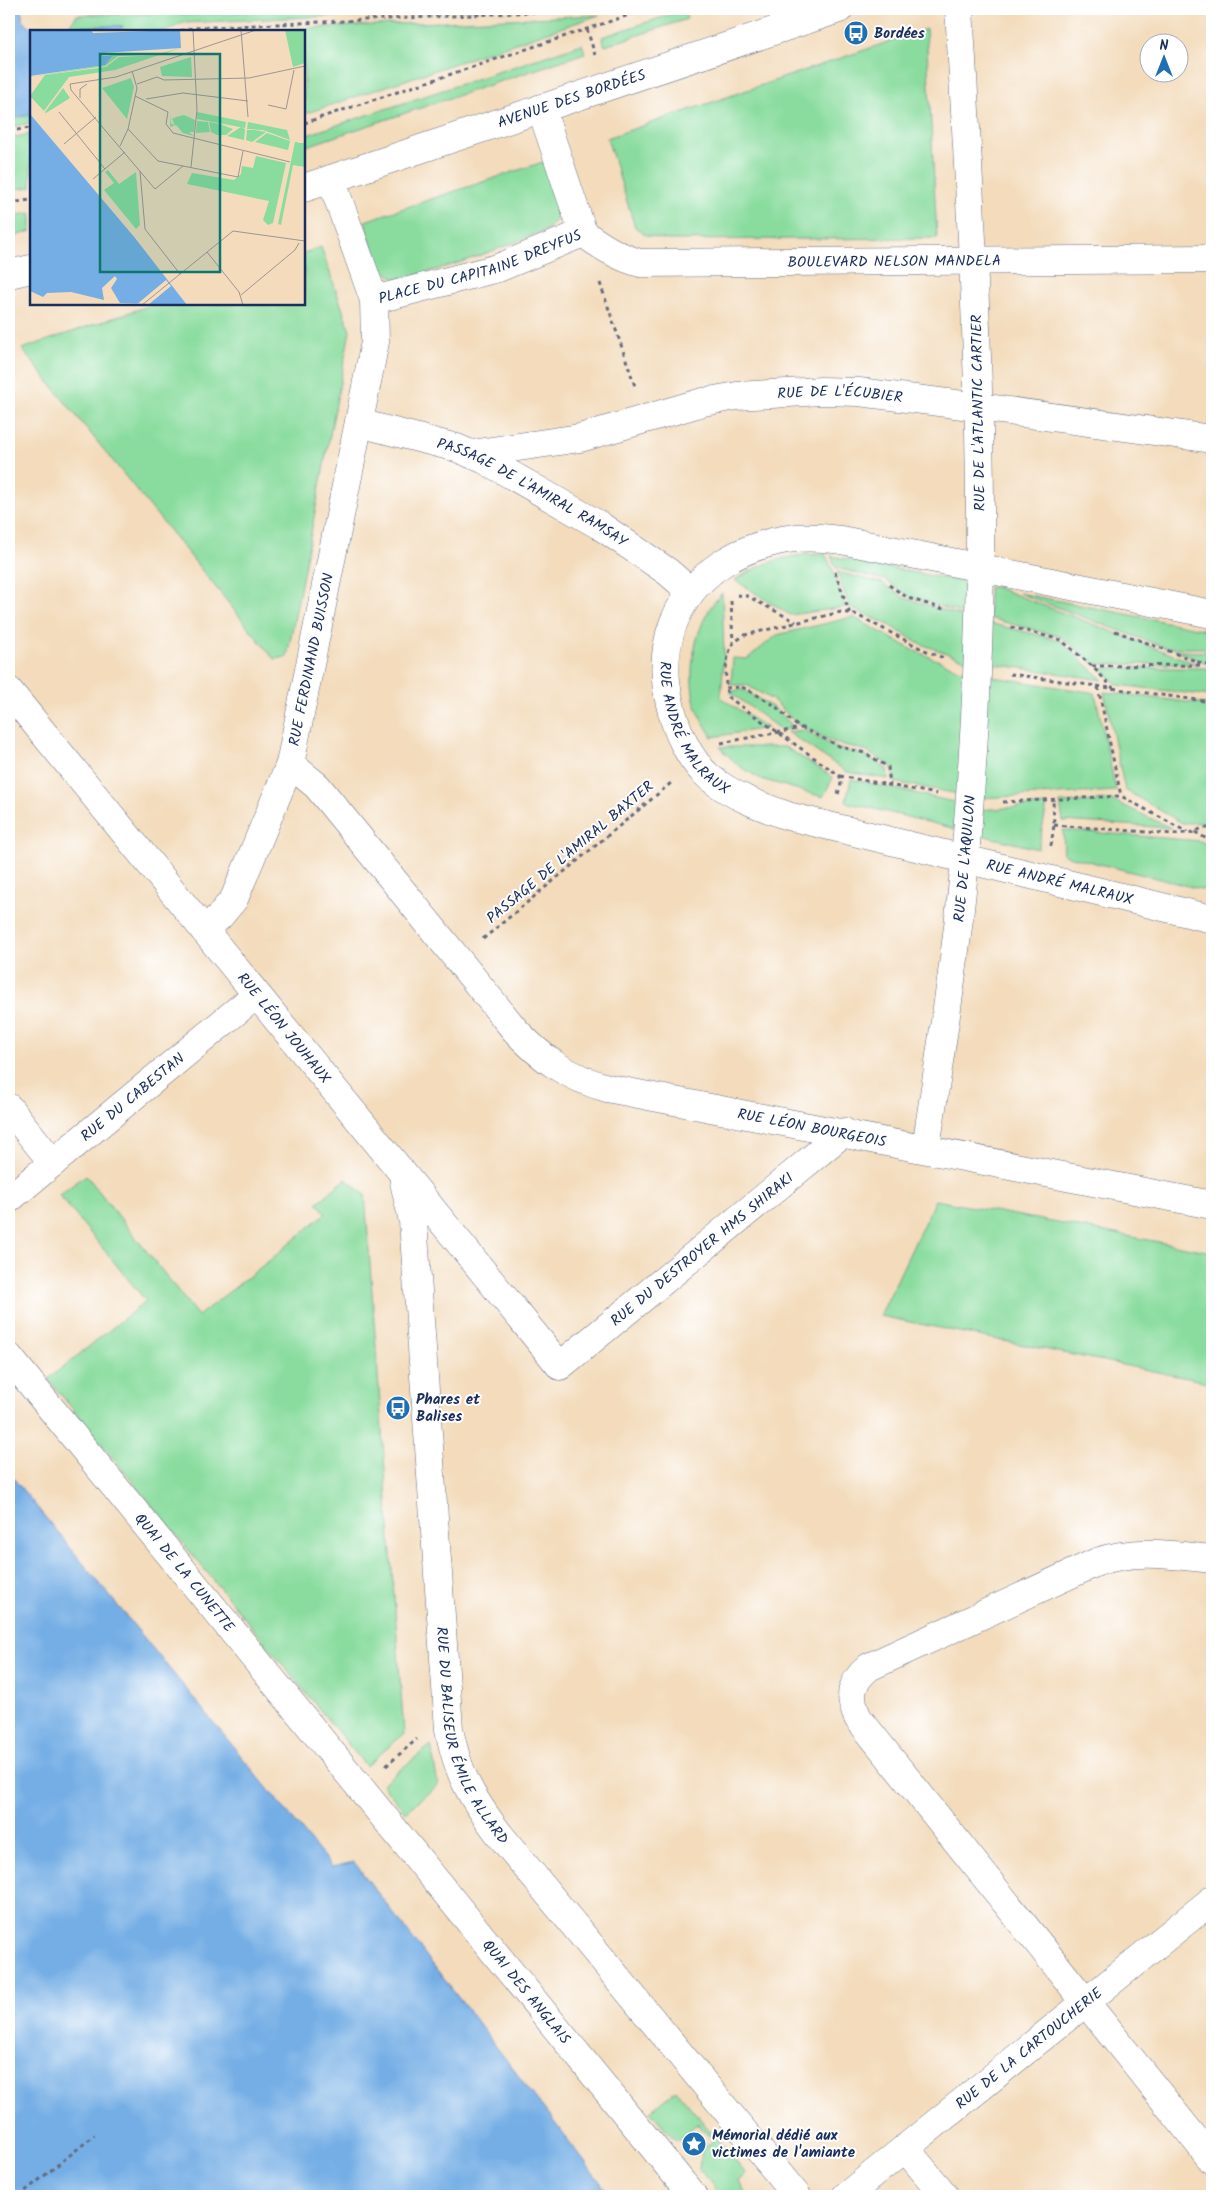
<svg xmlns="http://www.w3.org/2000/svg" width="1221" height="2205" font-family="Kalam,sans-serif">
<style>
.green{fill:#89dc9e;stroke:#52867e}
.water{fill:#75aee5;stroke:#486ea2}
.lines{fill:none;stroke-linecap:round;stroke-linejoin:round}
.minor-casing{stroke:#676b7f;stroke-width:29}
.path{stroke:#676b7f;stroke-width:3;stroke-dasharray:4 4;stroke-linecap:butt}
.minor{stroke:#fff;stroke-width:28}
.labels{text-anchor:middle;stroke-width:4;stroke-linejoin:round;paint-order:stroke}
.poi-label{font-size:15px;font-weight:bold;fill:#1b2f5e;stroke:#fff;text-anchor:start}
.street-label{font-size:15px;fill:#1b2f5e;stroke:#fff}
.inset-road{fill:none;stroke:#9d9696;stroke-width:1}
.view{fill:#0f766e;fill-opacity:0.15;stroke:#0f766e;stroke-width:2.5}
.inset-edge{fill:none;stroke:#1b2f5e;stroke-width:2.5}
</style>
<rect width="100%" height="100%" fill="#fff"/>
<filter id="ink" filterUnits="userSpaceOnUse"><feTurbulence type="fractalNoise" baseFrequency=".02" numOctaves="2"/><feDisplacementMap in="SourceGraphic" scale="10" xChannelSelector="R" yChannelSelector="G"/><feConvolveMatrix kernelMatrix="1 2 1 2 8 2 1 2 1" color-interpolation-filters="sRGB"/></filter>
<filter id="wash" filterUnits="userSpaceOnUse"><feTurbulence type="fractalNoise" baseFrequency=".0096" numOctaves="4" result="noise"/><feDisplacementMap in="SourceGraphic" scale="20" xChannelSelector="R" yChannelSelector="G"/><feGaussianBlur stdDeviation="1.12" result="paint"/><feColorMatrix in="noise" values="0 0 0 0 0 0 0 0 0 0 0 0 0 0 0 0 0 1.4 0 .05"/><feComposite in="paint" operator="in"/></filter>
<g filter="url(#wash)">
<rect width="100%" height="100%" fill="#f3dbbb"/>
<path class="green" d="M151,9H178V13L183,14L279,9H480L182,23L167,31H120L122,26L68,27L77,15L151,14Z
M684,10L687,19L605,46L602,37Z
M599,15L304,114V31H239Z
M926,29L937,238L667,240L646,235L635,227L607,138Z
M582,44L585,53L304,147V136Z
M31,115V123L9,127V118Z
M31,134V187L9,190V138Z
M543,162C551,182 570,212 548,229C499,249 450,269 397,279C374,271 371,242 365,221Z
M31,213V231L9,238V216Z
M321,247L350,331L287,657L274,659L22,349L154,304H304V253Z
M825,554L832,568L846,607L790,615L735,580C764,561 790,554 825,554Z
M831,556L968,583V615L910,597L885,580L836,568Z
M837,572L882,583L905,598L968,618L966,660L918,643L889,625L850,608Z
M989,587L998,588L1197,664H1094L1061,637L989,618Z
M722,593L724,655L721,698L767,728L712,737C705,725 697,713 694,699C687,665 697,618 722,593Z
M1019,593L1212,631V648H1166Z
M853,617L913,650L966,672L959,794L894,782L892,767L864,750L835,743L797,724L774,701L747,685H731L733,658L747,659L777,635Z
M988,623L1060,640L1103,680L987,663Z
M1176,651L1212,652V665Z
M1099,668H1210L1212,669V696L1118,685Z
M987,676L1095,693L1116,791L979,798Z
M742,689L774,708L795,728L781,730L730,692Z
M1104,692L1212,705V822L1182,823L1125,790Z
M804,730L836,748L865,755L887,769L888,779L847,772L787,732Z
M719,747H785L833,777L823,797L761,779L739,766Z
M851,779L958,803L956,829L846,802Z
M1112,800L1171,828L1063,821L1060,803Z
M1047,805L1038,849L977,834L978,810Z
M1063,830L1200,841L1212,847V892L1064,855Z
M86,1175L198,1316L270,1260L326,1213L317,1203L346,1179L365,1195L404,1734L366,1766L48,1379L146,1301L59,1195Z
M935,1200L1212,1252V1383L880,1316Z
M431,1745L438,1785L405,1812L382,1784Z
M676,2090L746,2174L738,2181L748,2196H721L699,2169L701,2150L713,2141L698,2123L676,2141L650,2111Z"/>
<path class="water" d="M9,9H22V20L30,27L123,26L120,31H31V115L9,118Z
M9,1473L332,1867L354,1862L611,2196H9Z"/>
</g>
<g filter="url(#ink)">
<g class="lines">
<defs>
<g id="minor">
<path d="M541,108L583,233"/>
<path id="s1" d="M304,188L839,9"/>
<path id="s2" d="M583,233C601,246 618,257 640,263L1212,259"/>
<path d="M9,274L31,269"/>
<path id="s3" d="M374,300L498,268L583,233"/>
<path id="s4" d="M359,423L457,448L485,460L599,525L668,572L690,591"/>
<path id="s5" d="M471,454L580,438L703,402L737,396L821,391L859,392L979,407L1212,439"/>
<path id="s6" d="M1212,614L841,540C820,537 798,536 777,541C697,558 650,624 670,704C676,730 689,760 709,777C732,796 760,806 788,816L1212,919"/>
<path id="s7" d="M9,691L560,1366L844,1132"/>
<path id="s8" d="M290,764L317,786L515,1030C543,1060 568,1077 607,1088L1212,1205"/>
<path id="s9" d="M204,930L219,917L234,899L290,764L375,342L374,300L331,179"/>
<path d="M9,1108L53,1163"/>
<path id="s10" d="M926,1148C940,1052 957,955 965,858C972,778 977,697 979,617C984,414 971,211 959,9"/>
<path id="s11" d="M404,1182L413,1221L449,1729C458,1775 471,1797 499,1834L797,2196"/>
<path id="s12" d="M9,1199L256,995"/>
<path id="s13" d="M9,1357L693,2196"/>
<path d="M1212,1559C1173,1555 1135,1548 1097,1562L869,1667C850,1683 848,1696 858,1718L1212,2160"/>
<path d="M905,2148L945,2196"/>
<path id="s14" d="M846,2196L1212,1900"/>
</g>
</defs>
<use href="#minor" class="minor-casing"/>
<path class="path" d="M587,29L595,55
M180,31L192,28L601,9
M304,123L647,9
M9,131L31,128
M9,203L31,200
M600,283L636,389
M835,572L850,614
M889,585L908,598L947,610
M737,595L747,596L796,622
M731,601L733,643
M1011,627L1061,640L1092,666L1114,689
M1115,631L1212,667
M1092,666L1203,665
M1010,674L1212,702
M1098,687L1121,796
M726,688L740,687L747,689L774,705L796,725L841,747L865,753L888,767L890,785
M721,743L801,728
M840,776L937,794
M838,794L841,784L840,776L728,697C724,683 725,659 732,645C735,641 741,638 745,635L841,612L855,614L922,649L946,659
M1003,802L1121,796L1187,832
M1054,825L1174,834L1195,832L1202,828H1212
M1195,832L1212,842
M1051,846L1054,825L1053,800
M483,939L671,783
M386,1766L417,1739
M19,2196L95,2135"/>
<use href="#minor" class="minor"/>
</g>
</g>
<defs>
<symbol id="bus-disc" viewBox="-11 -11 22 22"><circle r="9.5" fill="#1f6fb2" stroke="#fff"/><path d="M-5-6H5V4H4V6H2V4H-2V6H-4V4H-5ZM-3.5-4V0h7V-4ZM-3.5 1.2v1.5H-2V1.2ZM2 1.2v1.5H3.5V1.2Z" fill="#fff"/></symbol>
<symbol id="sight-disc" viewBox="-11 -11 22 22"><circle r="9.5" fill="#1f6fb2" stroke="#fff"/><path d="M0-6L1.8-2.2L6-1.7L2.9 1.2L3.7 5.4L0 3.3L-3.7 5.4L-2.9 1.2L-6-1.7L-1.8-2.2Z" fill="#fff"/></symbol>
</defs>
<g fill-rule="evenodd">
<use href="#bus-disc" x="842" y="19" width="28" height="28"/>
<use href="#bus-disc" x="384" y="1394" width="28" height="28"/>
<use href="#sight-disc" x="680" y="2130" width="28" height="28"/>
</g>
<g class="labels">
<g class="poi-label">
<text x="874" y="38">Bordées</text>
<text x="416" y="1404">Phares et<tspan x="416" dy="17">Balises</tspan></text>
<text x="712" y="2140">Mémorial dédié aux<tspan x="712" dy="17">victimes de l'amiante</tspan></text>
</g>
<g class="street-label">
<text dy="5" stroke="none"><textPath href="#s1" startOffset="282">AVENUE DES BORDÉES</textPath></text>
<text dy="5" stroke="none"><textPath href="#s2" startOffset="319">BOULEVARD NELSON MANDELA</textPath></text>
<text dy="5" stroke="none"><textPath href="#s3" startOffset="111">PLACE DU CAPITAINE DREYFUS</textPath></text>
<text dy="5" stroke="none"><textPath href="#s5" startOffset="376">RUE DE L'ÉCUBIER</textPath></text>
<text transform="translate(978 413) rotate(-91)" y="5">RUE DE L'ATLANTIC CARTIER</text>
<text dy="5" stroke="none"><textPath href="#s4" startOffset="188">PASSAGE DE L'AMIRAL RAMSAY</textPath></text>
<text dy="5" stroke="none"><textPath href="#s9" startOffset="296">RUE FERDINAND BUISSON</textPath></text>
<text dy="5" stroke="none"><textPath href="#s6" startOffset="695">RUE ANDRÉ MALRAUX</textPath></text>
<text transform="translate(570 852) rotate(-40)" y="5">PASSAGE DE L'AMIRAL BAXTER</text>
<text dy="5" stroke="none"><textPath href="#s10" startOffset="292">RUE DE L'AQUILON</textPath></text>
<text dy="5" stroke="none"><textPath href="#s6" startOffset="1115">RUE ANDRÉ MALRAUX</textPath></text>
<text dy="5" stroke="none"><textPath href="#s7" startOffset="435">RUE LÉON JOUHAUX</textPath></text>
<text dy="5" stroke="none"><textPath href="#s12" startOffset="160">RUE DU CABESTAN</textPath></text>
<text dy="5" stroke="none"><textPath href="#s8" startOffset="668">RUE LÉON BOURGEOIS</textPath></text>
<text dy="5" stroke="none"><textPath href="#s7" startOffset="1055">RUE DU DESTROYER HMS SHIRAKI</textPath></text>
<text dy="5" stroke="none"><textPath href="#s13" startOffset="278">QUAI DE LA CUNETTE</textPath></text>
<text dy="5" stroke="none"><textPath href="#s11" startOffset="562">RUE DU BALISEUR ÉMILE ALLARD</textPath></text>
<text dy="5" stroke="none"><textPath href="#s13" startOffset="819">QUAI DES ANGLAIS</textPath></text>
<text dy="5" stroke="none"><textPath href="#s14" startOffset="235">RUE DE LA CARTOUCHERIE</textPath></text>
</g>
</g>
<g transform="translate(30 30)">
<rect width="275" height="275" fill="#f3dbbb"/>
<path d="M255,0H275V33L263,37ZM151,18L133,24L88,26L75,36L0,47L73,35L81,26L77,25L84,23H132ZM129,25L85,40L39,47L14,81L0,66L15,45L76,37L89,27ZM161,27L162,47L132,46L130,37ZM101,48L104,57L97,89L72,58ZM33,58L40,68L16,83L15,82ZM167,82L216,92L215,98L167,89ZM141,83V93L145,96L142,89L146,87L154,85L165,90L164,102H159L164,106L153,103L146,95L140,97ZM167,91L178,92L180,102L166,103ZM179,92L190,94L203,99L196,105H187L181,102ZM218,92L257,100L260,110L233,100L217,99ZM211,97L215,99L214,110L197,106ZM217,100H225L236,102L222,112L216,110ZM237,103L260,111L258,120L225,112ZM265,112H268L266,122L268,113H274L275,137L263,135L251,195L248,194ZM226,126L256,133L243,193L238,195L233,190L239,171L157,154L162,143L204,150L211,144L212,136L223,138ZM78,140L89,154L106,142L110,195L106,199L74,160L84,153L75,142Z" fill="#89dc9e"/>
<path d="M0,0H61L63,3L150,0L151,18L73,23L72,26H82L75,35L0,46ZM0,84L105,208L157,275L90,273L81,258L87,249L85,246L72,258L74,270L41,262L17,263L13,267L0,261Z" fill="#75aee5"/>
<path d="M136,250L141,256L118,275H106Z" fill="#f3dbbb"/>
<path class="inset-road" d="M211,0L218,87M127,47L134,50L219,48L275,36M107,54L127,47M105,66L138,82L136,94L143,103L260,132M50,68V59L57,54M116,69L153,63L218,71M238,75L256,79L264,40M29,82L75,139M98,99L128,131L208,147L213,121M34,114L66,87M90,116L98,99L107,58L102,41M153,136L125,159L41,60L40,54L86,47L226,0M161,137L167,80L163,0M110,141L115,199L150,244M63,149L95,122M177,222L209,262L213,275M211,265L265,220L269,213M112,275L203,201L275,211"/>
<path class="view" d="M70,24H190V242H70Z"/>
<rect width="275" height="275" class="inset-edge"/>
</g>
<rect width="1221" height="2205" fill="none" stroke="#fff" stroke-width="30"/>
<g transform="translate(1164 58)"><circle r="24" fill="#ffffff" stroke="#a4acbf"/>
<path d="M0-4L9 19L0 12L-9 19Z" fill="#1f6fb2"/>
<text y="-8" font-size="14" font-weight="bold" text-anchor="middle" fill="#1b2f5e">N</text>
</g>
</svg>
